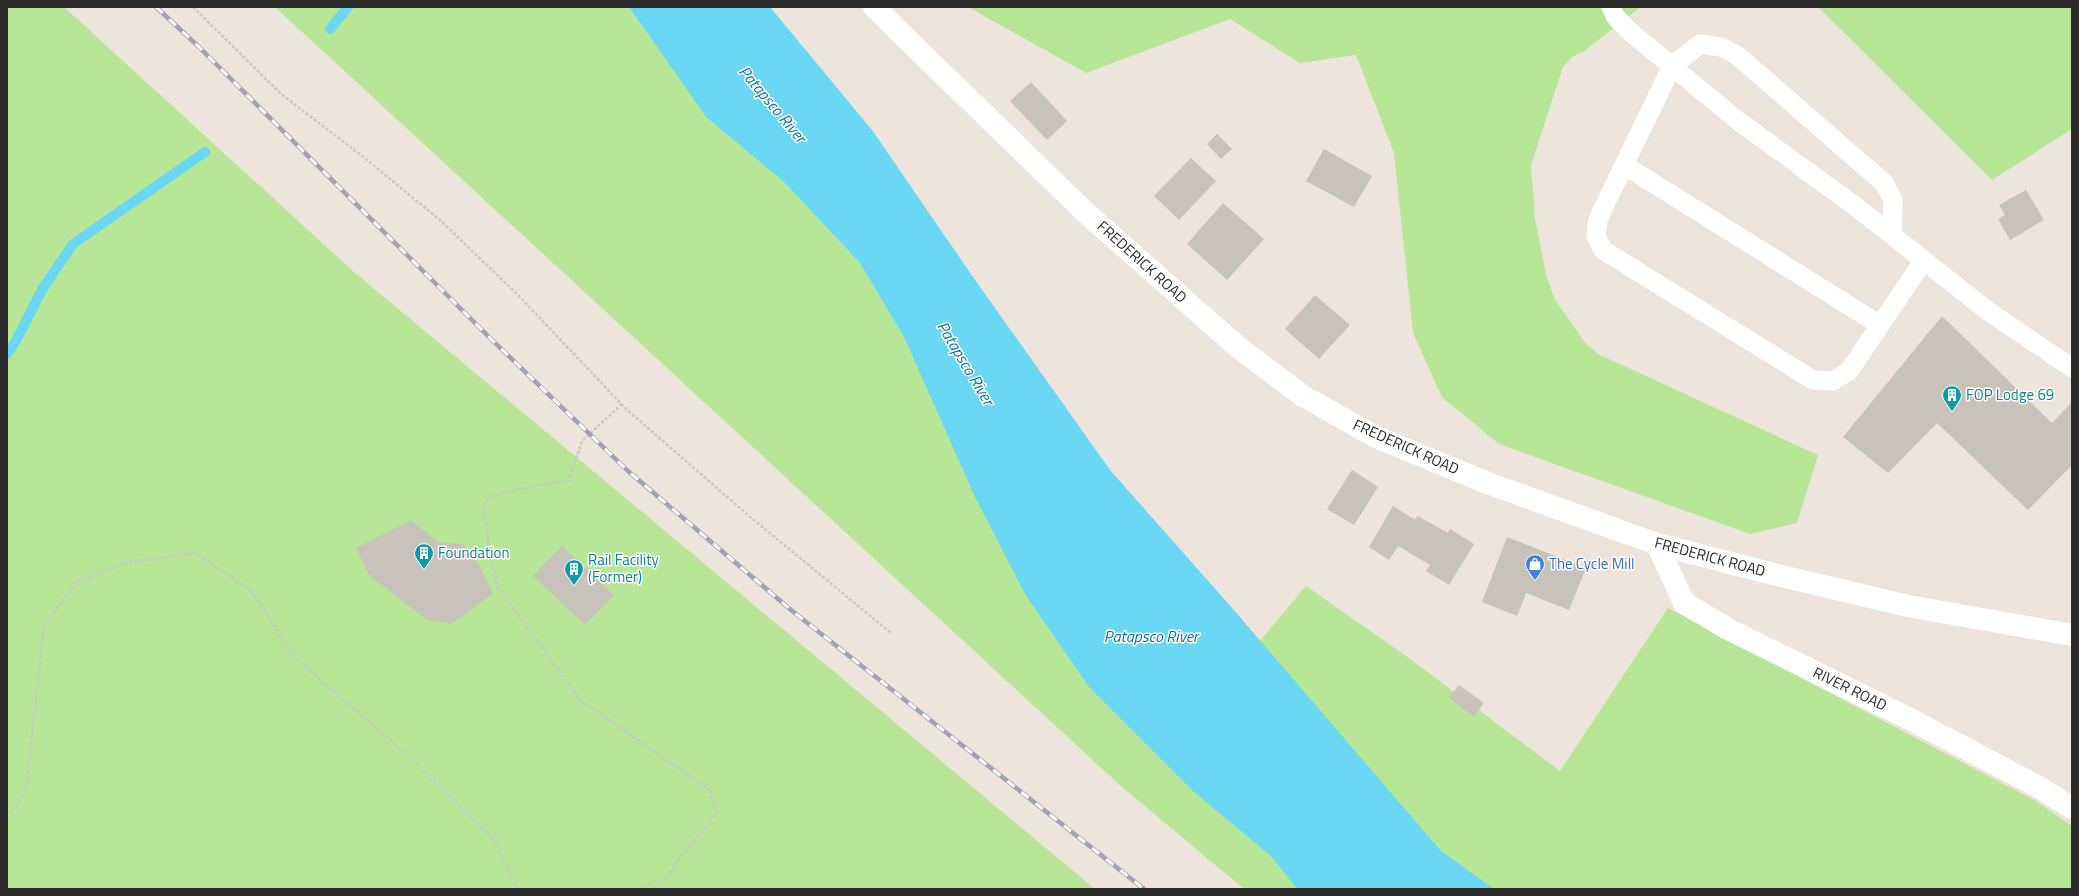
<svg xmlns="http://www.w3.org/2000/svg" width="2079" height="896" font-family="'Titillium Web',sans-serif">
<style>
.green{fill:#b6e696}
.water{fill:#6ad7f4}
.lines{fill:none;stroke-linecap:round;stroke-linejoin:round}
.stream{stroke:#6ad7f4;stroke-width:10}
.building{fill:#c8c3ba}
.path{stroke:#c8c8c8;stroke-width:2.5;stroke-dasharray:3 2;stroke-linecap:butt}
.service{stroke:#fff;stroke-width:19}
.minor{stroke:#fff;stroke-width:22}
.secondary{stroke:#fff;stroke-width:22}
.rail-casing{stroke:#9ea3b6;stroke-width:4.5}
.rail{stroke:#fff;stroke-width:3;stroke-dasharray:9;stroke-linecap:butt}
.labels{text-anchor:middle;stroke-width:3;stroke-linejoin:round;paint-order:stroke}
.street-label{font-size:15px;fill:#2a2a2a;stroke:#fff}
.culture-label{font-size:15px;fill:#0d838f;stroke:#fff;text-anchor:start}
.shop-label{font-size:15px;fill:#366cbe;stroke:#fff;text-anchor:start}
.water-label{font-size:16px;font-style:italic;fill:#0775a2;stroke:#fff}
</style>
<rect width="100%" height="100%" fill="#ede5dc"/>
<path class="green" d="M7,7H64L354,272L1095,889H7Z
M275,7H629L706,117L783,181L860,263L905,339L1260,641L1306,586L1406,656L1560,771L1668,608L2034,800L2072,826V889H1244L1122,787Z
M968,7L1162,8L1641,7L1584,51L1572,57L1563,67L1531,165L1535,218L1546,275L1555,300L1587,345L1598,354L1818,455L1797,523L1750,534L1499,444L1442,397L1413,333L1394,153L1356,55L1300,63L1230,19L1086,73Z
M1818,7H2072V129L1992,180Z"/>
<path class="water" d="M629,7H770L872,130L973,277L1110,470L1233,609L1441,851L1494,889H1297L1272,857L1194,792L1089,687L1025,594L974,495L905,339L860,263L783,181L706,117Z"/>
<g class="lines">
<path class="stream" d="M330,29L348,7
M7,354L16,341L43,288L73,244L205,152"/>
</g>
<path class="building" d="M1031,82L1067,121L1047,140L1010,101Z
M1217,134L1232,149L1221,159L1207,144Z
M1324,149L1372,176L1354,207L1306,181Z
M1191,158L1216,181L1179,220L1154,196Z
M2026,190L2044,220L2010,240L1998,219L2005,215L1999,205Z
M1223,203L1264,239L1227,280L1187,244Z
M1315,295L1350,325L1319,359L1285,329Z
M1942,316L2052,423L2072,402V465L2028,510L1937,423L1888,473L1843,437Z
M1352,470L1378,487L1354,525L1327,509Z
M1393,506L1415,520L1418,516L1448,533L1450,529L1474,544L1449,585L1426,571L1430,565L1398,546L1389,560L1369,547Z
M411,520L438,542L463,544L480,566L493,594L451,624L427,620L369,575L356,548Z
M1507,537L1586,568L1569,610L1526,593L1517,616L1482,602Z
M562,546L614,595L585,625L533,576Z
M1459,685L1484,703L1474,717L1449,698Z"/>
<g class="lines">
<path class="path" d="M193,7L281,94L366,159L441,221L518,295L626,409L748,515L892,634
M622,404L582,441L569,480L520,489L487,497L484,509L490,556L498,587L580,700L710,790L716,812L706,828L684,851L666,878L637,889
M7,818L26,789L44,626L75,583L128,562L195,553L253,592L292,655L406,754L494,840L517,889"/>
<path class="service" d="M1611,7L1615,16L1628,30L1737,120L1855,206L1988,311L2072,368
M1624,165L1880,325
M1892,234L1893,200L1884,183L1738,56L1721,47L1700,44L1672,66L1598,219L1596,236L1603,250L1813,380L1833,381L1849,371L1924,260"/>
<path class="minor" d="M1657,544L1684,603L1728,629L1908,718L2037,786L2072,808"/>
<path class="secondary" d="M874,7L1085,212L1239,348L1303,396L1376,437L1490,484L1657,544L1777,575L1908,606L2072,635"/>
<defs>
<path id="rail" d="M156,7L198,46L491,339L628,471L791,610L1144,889"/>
</defs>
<use href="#rail" class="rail-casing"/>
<use href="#rail" class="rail"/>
</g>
<defs>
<symbol id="building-pin" viewBox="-11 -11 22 30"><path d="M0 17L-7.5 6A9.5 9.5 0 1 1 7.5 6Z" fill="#0f9aa8" stroke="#fff"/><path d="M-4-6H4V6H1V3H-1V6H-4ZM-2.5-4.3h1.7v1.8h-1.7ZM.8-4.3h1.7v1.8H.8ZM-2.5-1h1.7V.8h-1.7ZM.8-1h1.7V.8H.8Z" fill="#fff"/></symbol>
<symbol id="shop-pin" viewBox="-11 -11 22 30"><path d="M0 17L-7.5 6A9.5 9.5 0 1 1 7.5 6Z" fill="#3f7fe0" stroke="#fff"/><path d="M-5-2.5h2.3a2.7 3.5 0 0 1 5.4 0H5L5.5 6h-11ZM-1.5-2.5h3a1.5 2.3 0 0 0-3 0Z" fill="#fff"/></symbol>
</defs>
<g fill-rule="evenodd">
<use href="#building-pin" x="1941" y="384" width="22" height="30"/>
<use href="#building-pin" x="413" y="542" width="22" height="30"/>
<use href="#shop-pin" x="1524" y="553" width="22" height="30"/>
<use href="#building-pin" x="563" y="558" width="22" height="30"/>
</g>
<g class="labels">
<g class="street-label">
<text transform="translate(1142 262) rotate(42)" y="5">FREDERICK ROAD</text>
<text transform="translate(1406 447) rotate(24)" y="5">FREDERICK ROAD</text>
<text transform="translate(1710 557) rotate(15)" y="5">FREDERICK ROAD</text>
<text transform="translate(1850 689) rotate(26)" y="5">RIVER ROAD</text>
</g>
<g class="culture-label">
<text x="1966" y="400">FOP Lodge 69</text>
<text x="438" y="558">Foundation</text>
<text x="588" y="565">Rail Facility<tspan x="588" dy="17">(Former)</tspan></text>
</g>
<g class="shop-label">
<text x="1549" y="569">The Cycle Mill</text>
</g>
<g class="water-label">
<text transform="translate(773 104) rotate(50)" y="6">Patapsco River</text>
<text transform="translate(966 363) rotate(59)" y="6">Patapsco River</text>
<text x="1151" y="642">Patapsco River</text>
</g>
</g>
<rect width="2079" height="896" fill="none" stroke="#2a2a2a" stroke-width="16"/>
</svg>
